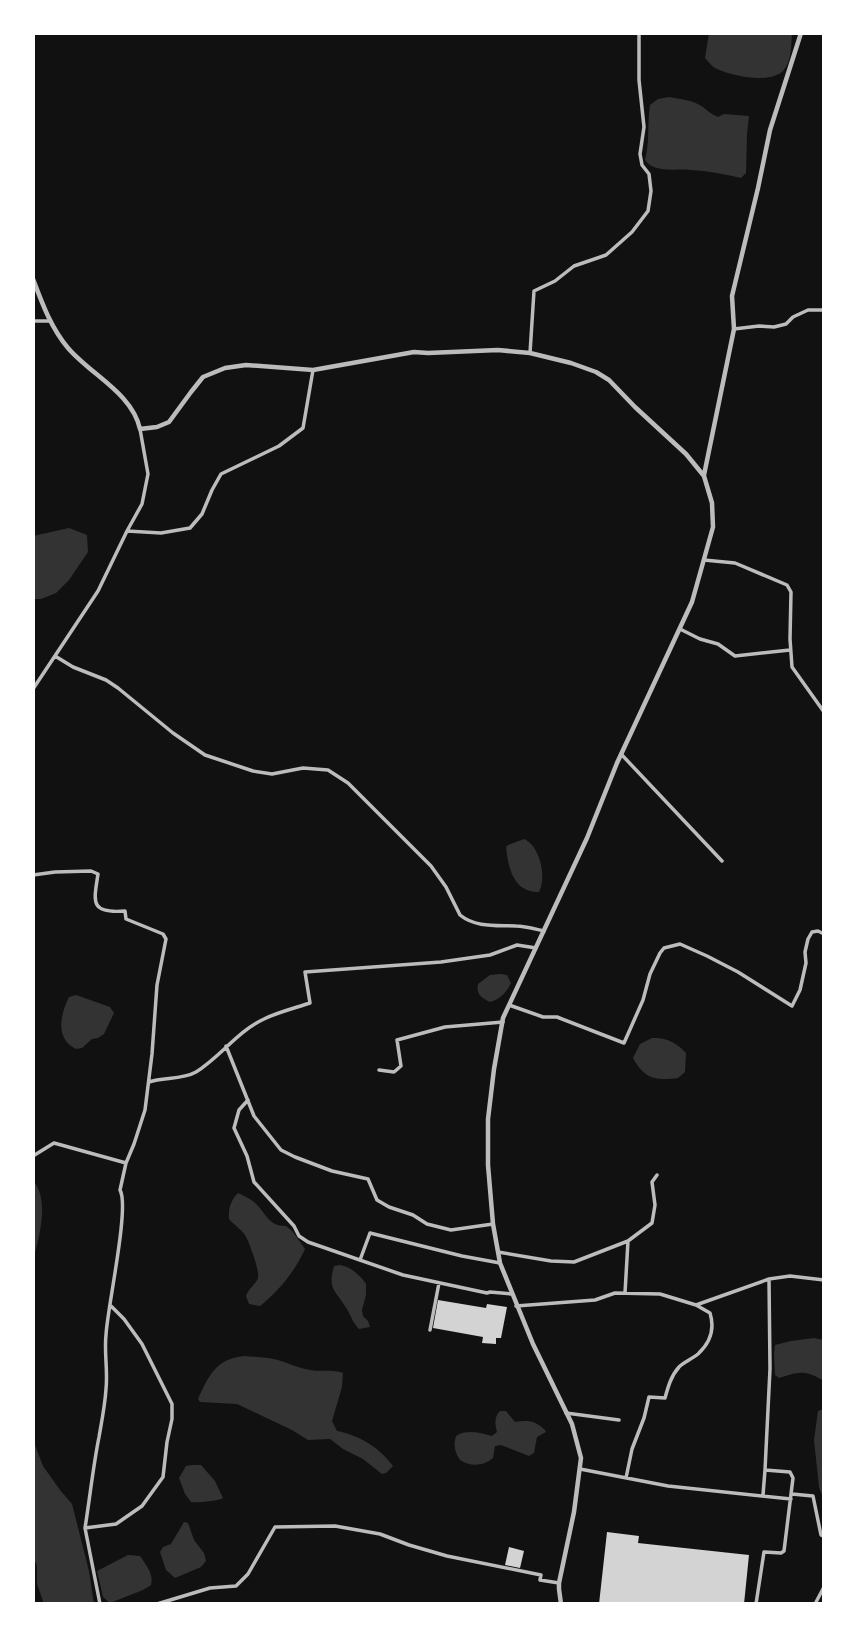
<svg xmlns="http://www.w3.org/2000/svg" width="857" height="1637" font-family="Quicksand,sans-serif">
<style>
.water{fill:#333}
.building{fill:#d3d3d3}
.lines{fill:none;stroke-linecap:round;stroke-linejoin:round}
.minor{stroke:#bcbcbc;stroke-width:3.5}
.tertiary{stroke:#bcbcbc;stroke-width:4.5}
</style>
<rect width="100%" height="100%" fill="#111"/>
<path class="water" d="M709,33H792C791,46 792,61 783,71C770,84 732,76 717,69C712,67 709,62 705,58Z
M669,97C680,99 693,100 703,107C708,111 711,114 718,117L724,114L749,116L747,134L746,173L741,178C725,174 708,171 691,170C676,168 655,174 645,160C650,142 647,123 650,105L658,99Z
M69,528L87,535L88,552L69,580L56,593L41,599H33V536Z
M524,839C540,846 547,877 539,892C514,893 508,868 506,847L508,845Z
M500,974L507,975L511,983C506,993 500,999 490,1002C481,998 476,994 478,984L490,975Z
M76,995L110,1007L114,1013L104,1034L98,1038L92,1039L82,1048L76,1049C55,1039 60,1015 69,997Z
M652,1038C666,1037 677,1043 686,1053L685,1072L678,1078C655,1081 645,1079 633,1058L640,1044Z
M33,1181C50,1199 39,1238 33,1260Z
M238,1193C244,1196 249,1198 254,1202C267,1213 267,1226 286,1226L293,1232L305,1249C295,1271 279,1291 260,1306L249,1304L246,1296C249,1288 256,1284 258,1278C260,1272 249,1241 245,1235C241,1229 234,1225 229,1219C228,1209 231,1200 238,1193Z
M340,1265C351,1267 360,1275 366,1284V1295L362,1310L363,1316L368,1321L370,1327L359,1329C353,1323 351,1316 347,1309C336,1291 327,1289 334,1266Z
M814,1338L824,1340V1381C805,1369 798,1372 779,1378L775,1375L774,1354L775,1345L791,1341Z
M244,1356C255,1357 267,1357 278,1360C288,1363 298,1368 310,1370C321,1372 332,1369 343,1373L342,1387L332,1421L337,1431C359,1435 380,1448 393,1466L386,1473L382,1474L363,1459L343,1449L330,1439L308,1440L292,1430L237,1404L200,1402L198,1399C209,1375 216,1359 244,1356Z
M824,1409V1501L819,1487L814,1440L818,1411Z
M500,1411H506L515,1422C528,1420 535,1420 545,1430L546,1432L537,1437L534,1453L529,1456L501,1445L495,1446L493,1458C484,1466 470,1467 460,1460C455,1453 453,1444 456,1436C467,1429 480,1433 492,1436L497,1432C495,1424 494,1417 500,1411Z
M33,1437L35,1445L43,1466L60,1490L72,1504L89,1571L94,1604H44L37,1584V1566L33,1556Z
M192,1465H201L215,1481L223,1498C218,1501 197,1503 191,1502L185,1494L179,1478L186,1466Z
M184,1522L188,1523L194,1540L204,1553L206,1561L201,1567L175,1578L166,1570L160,1552L163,1547L171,1544Z
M128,1555L140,1556C146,1565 154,1574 151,1585L143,1590L110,1603L103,1597L97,1571Z"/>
<path class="building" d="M438,1300L486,1308L487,1304L507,1307L501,1338H496V1344L482,1343L483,1337L433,1328Z
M607,1532L639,1536L638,1543L749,1555L744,1604H599Z
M509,1547L524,1551L520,1568L505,1565Z"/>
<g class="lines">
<path class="minor" d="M33,321H50
M734,329L759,326L774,327L786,324L793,317L808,310H824
M530,353L534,291L555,281L574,266L606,255L632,232L648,211L651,191L649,174L642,165L640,154L644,127L639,80V33
M127,531L161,533L190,528L202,514L212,490L221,474L279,446L303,428L313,370
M704,560L735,563L787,585L791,592L790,639L792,667L824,712
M680,629L700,639L718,644L735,656L790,650
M55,656L73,667L106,680L118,688L173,733L205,755L253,771L272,774L303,768L328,770L348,783L431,866L446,887L460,915C476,928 497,925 516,926C525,926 535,929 544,931
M33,689L98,591L127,531L142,504L148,474L140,429
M621,754L722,861
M33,875L55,872L91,871L98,874C94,901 89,914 125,911L126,919L163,934L166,939L157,985L152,1054L145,1110L134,1144L126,1163L120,1190C130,1207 107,1309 106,1335C104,1352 108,1371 106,1389C105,1405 102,1420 99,1437C93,1467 90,1497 85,1528
M509,1005L543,1017H557L624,1043L643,1000L650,974L660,953L664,948L680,944L707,956L738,972L792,1006L800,990L806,963L805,952L808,939L812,932L818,931L824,934
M226,1046L254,1116L281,1150L295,1157L332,1171L368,1179L377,1200L389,1207L413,1215L427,1224L451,1230L493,1224
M379,1070L394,1072L401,1066L397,1040L445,1027L503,1022
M149,1082C164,1077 182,1080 196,1072C220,1057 238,1031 264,1019C278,1012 295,1008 310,1003L305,972L441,962L490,955L517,945L536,948
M248,1100L239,1110L234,1128L247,1156L254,1182L294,1226L299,1236L308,1242L403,1275L487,1293L490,1292L512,1294
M33,1156L54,1143L126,1163
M498,1252L551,1261L574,1262L628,1241
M360,1260L370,1233L462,1256L500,1263
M625,1293L628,1241L652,1223L655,1205L652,1182L657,1175
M516,1306L595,1300L615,1293L660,1294L696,1305L769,1279
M430,1330L439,1283
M566,1413L619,1420
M580,1469L668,1486L791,1499
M626,1478L632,1449L644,1418L649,1397L665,1398C668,1387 671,1376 679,1367C684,1362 692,1359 698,1354C711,1342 715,1329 710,1313L696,1305
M792,1494L813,1496L821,1535L824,1536
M763,1495L765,1470
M100,1604L85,1528L116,1524L142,1506L163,1477L167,1442L172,1419V1404L142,1344L124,1319L111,1306
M157,1604L210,1588L236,1586L248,1574L275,1527L335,1526L380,1534L409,1545L447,1556L541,1575L540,1580L559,1583
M756,1604L764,1552L781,1553L784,1551L793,1478L790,1472L765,1470L770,1369L769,1279L790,1276L824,1280
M815,1604L824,1587"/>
<path class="tertiary" d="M33,279C42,303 51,328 68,348C91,375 132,393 140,429L157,427L169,422L191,392L203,377L225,368L246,365L313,370L414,352L428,353L498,350L530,353L571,363L596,372L609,380L635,407L686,454L704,476L712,503L713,527L692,602L617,763L587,838L503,1018L494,1069L488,1119V1165L493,1224L500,1263L533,1344L572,1424L581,1458L574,1512L559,1583V1589L561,1604
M704,475L734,329L732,296L758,188L770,130L801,33"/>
</g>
<rect width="857" height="1637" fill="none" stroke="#ffffff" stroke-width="70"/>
</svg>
